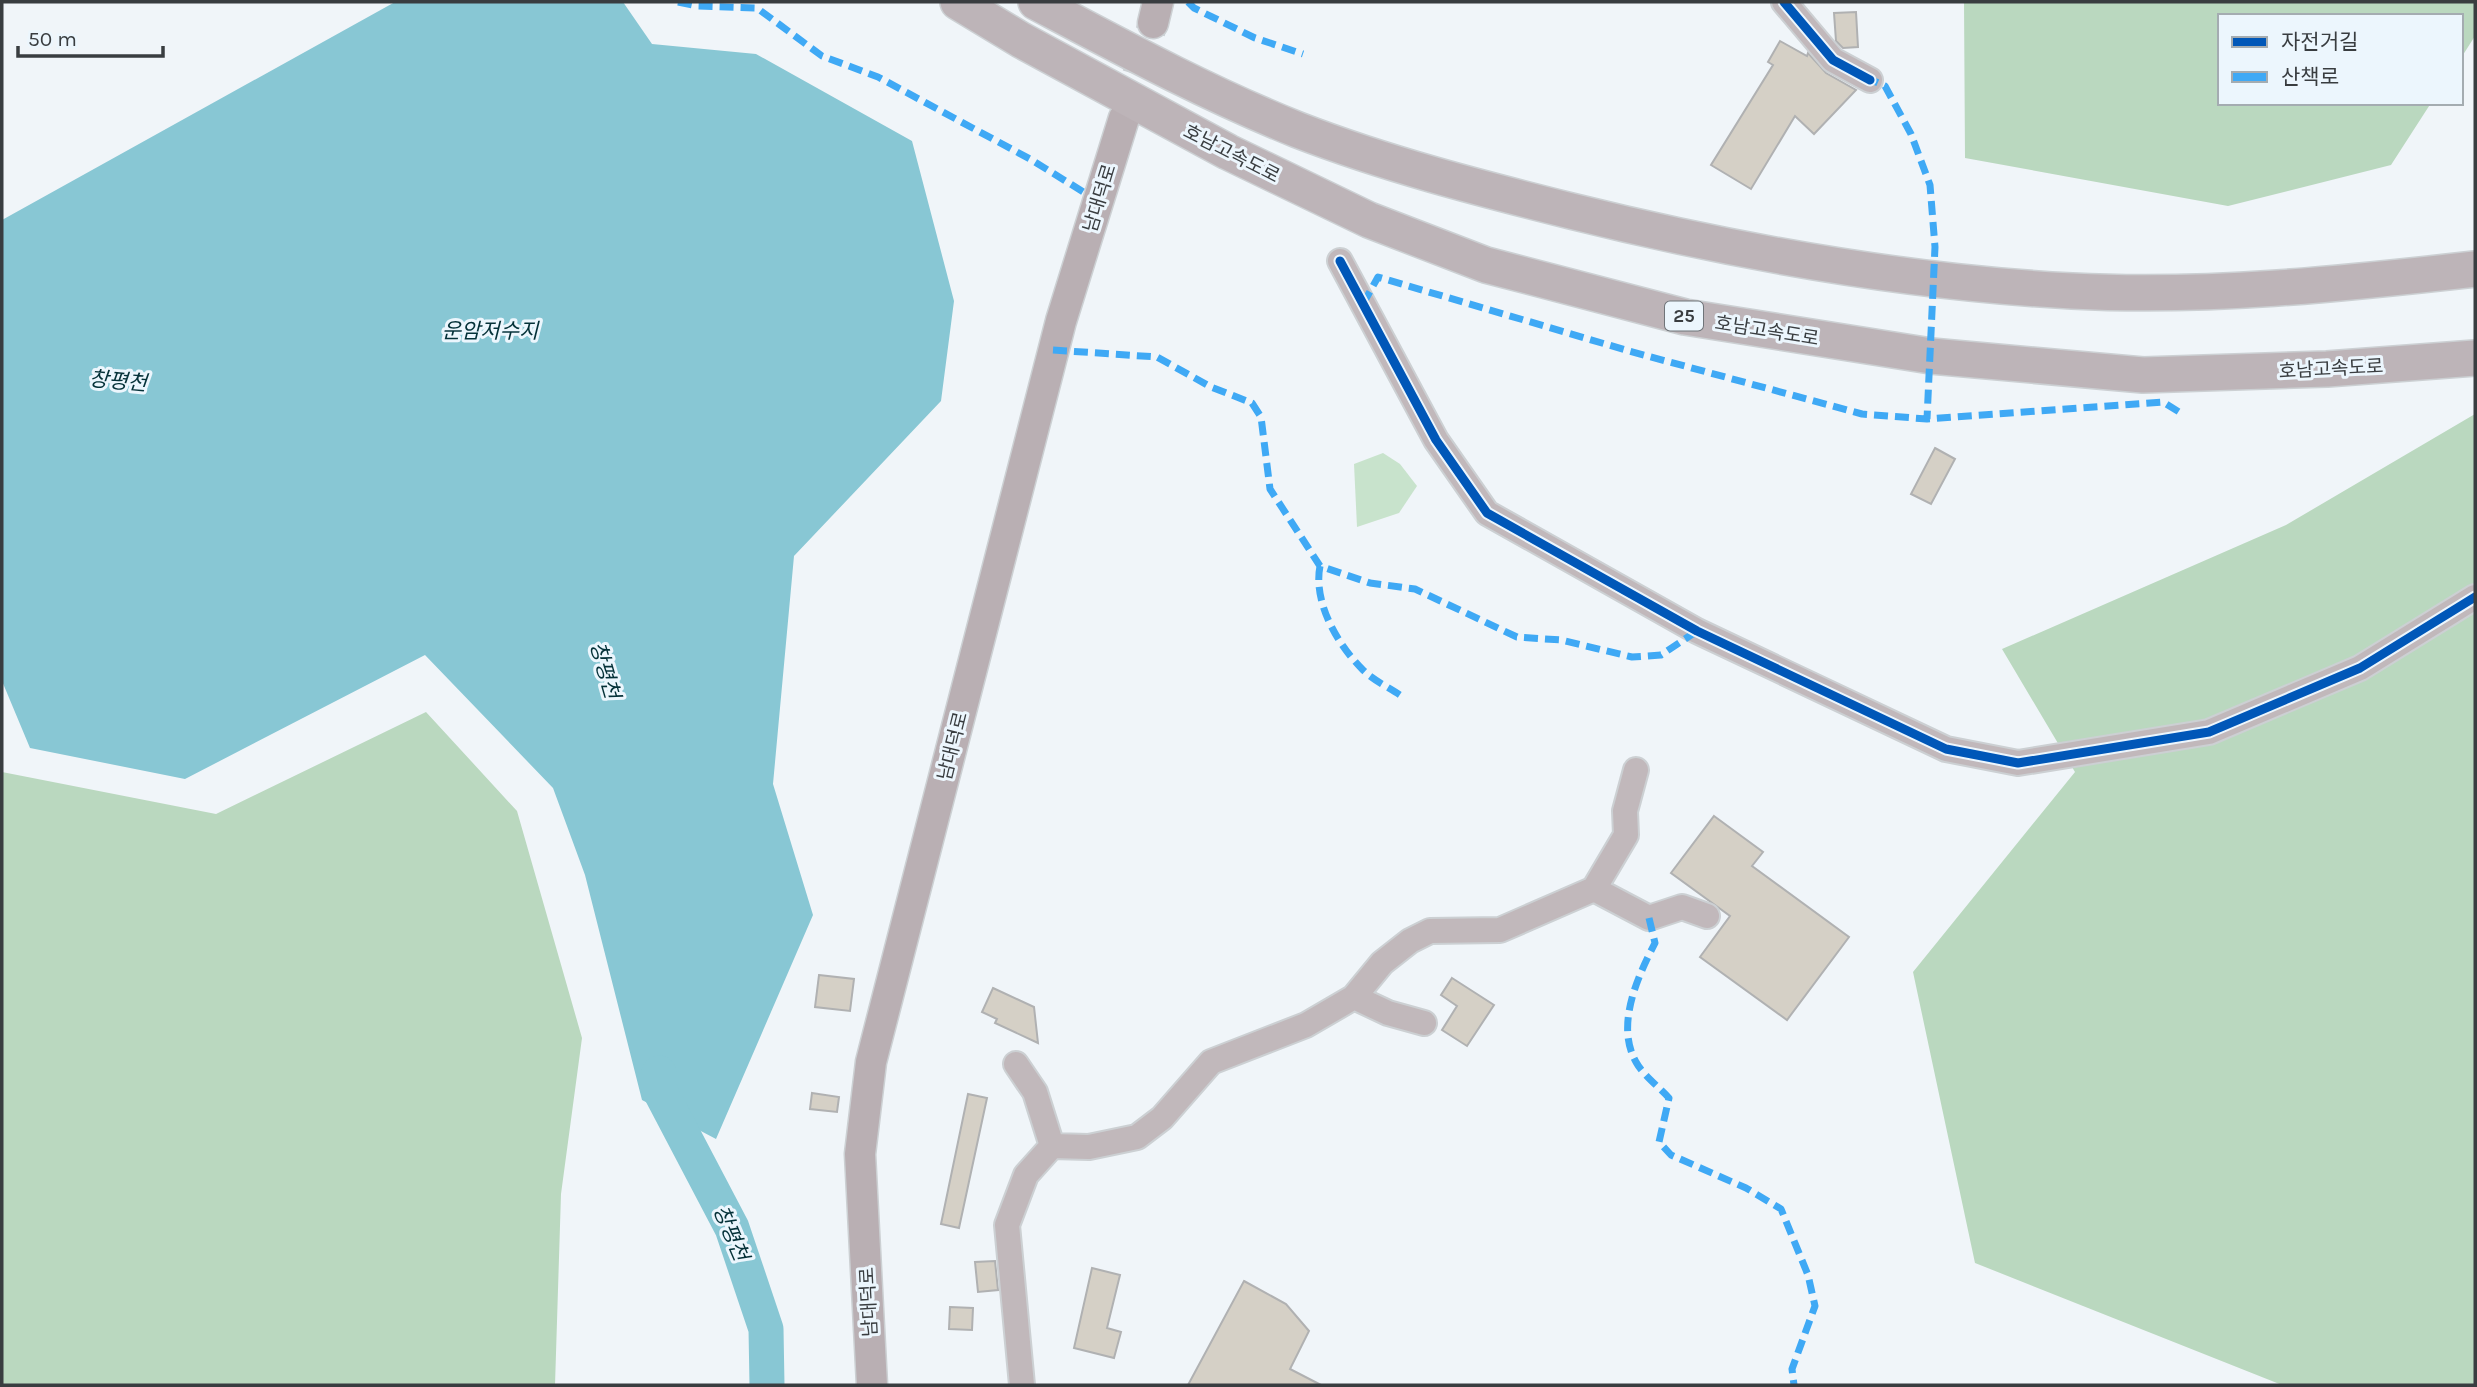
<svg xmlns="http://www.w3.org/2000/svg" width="2477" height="1387" font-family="Karla,'Noto Sans KR',sans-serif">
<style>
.green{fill:#c8e3cc}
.forest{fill:#bad8bf}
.water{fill:#88c7d4}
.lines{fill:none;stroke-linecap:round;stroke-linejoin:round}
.river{stroke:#88c7d4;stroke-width:35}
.building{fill:#d5d0c6;stroke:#b0b1b2;stroke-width:2}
.major-tunnel{stroke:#cbd0d4;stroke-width:30;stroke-dasharray:30 15;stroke-linecap:butt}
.minor-casing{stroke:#ccd0d3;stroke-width:28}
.major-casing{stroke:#ccd0d3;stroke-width:33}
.highway-casing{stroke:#ccd0d3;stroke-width:38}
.minor{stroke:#c1b8bb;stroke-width:24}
.major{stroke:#b9afb3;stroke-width:30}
.highway{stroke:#bdb4b8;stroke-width:35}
.quiet{stroke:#3fa9f5;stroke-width:7;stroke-dasharray:14 7;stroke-linecap:butt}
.cycleway-casing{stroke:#ecf6fd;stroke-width:13}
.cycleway{stroke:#0057b8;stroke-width:9}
.labels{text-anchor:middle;stroke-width:6;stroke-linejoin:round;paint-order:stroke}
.shield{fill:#ecf6fd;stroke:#6f7479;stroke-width:2}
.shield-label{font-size:18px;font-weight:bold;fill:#393d40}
.street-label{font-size:19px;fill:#393d40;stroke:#ecf6fd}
.water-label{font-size:21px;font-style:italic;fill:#043138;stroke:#ecf6fd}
</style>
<rect width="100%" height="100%" fill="#f0f5f9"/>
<path class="green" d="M1383,453L1400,464L1417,486L1399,513L1357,527L1354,464Z"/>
<path class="forest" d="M1964,2H2475V36L2461,58V16H2220V103H2431L2391,165L2228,206L1965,158Z
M2475,414V1385H2282L1975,1263L1913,972L2075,772L2002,649L2286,525Z
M426,712L517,811L582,1038L561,1194L555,1385H2V772L216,814Z"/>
<path class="water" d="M395,2H623L652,44L756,54L912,141L954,301L941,401L794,556L773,784L813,915L716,1139L642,1100L585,875L553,788L425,655L185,779L30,748L2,681V220Z"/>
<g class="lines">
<path class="river" d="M659,1073V1089L732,1228L766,1329L767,1385"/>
</g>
<path class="building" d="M1856,12L1858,47L1843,48L1836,41L1834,13Z
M1780,41L1807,56L1808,53L1826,73L1856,90L1814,134L1795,116L1751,189L1711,165L1773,65L1768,62Z
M1935,448L1955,459L1931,504L1911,494Z
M1714,816L1763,852L1752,866L1849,937L1787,1020L1700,957L1730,916L1671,873Z
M819,975L854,979L850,1011L815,1007Z
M1452,978L1494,1005L1467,1046L1442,1030L1457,1006L1441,995Z
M993,988L1034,1007L1038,1043L995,1023L997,1019L982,1012Z
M812,1093L839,1097L837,1112L810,1109Z
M968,1094L987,1098L959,1228L941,1224Z
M995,1261L998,1290L978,1292L975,1262Z
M1092,1268L1120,1275L1107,1328L1121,1332L1114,1358L1074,1348Z
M1244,1281L1286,1304L1309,1331L1290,1369L1321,1385H1188Z
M950,1307L973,1308L972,1330L949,1329Z"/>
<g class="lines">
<path class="major-tunnel" d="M1124,118L1153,23"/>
<defs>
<path id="minor" d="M1784,2L1833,60L1870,80
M1340,261L1436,440L1487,513L1697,631L1946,749L2018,763L2209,732L2360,668L2475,597
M1594,889L1626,835L1625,811L1636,770
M1354,997L1382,963L1410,941L1430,931L1500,930L1594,889L1649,918L1682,907L1707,916
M1016,1064L1035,1092L1052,1146L1026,1175L1007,1225L1022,1385
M1052,1146L1089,1147L1137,1137L1162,1118L1211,1062L1306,1025L1354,997L1388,1013L1424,1023"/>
<path id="major" d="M1153,23L1158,2
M872,1385L860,1154L871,1062L1061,321L1124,118"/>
<path id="highway" d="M958,2L1021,40L1228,152L1369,220L1486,265L1685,317L1931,356L2143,375L2327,369L2475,358
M1036,2C1121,47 1208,94 1298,130C1386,164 1479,188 1571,211C1736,252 1902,282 2072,291C2207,298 2341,284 2475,269"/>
</defs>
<use href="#minor" class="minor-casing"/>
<use href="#major" class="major-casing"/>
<use href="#highway" class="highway-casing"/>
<use href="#minor" class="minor"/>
<use href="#major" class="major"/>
<use href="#highway" class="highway"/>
<path class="quiet" d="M678,2L697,6L757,8L822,56L878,77L1030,159L1098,201
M1188,2L1194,8L1255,38L1303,54
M1865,77L1885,86L1911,134L1930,185L1935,247L1927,419
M1363,304L1378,277L1629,351L1862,414L1927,419L2163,402L2184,415
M1053,350L1157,357L1211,387L1252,403L1261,417L1270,489L1320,566L1370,583L1415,589L1517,637L1561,640L1632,657L1661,655L1697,631
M1320,566C1313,602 1337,644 1363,670C1373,680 1388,687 1400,695
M1649,918L1655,943C1638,976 1615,1025 1636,1062C1643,1075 1659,1087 1669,1098L1659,1142L1671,1155L1746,1188L1781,1209L1808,1275L1815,1306L1792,1369L1794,1385"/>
<defs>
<path id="cycleway" d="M1784,2L1833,60L1870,80
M1340,261L1436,440L1487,513L1697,631L1946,749L2018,763L2209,732L2360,668L2475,597"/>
</defs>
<use href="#cycleway" class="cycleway-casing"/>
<use href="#cycleway" class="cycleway"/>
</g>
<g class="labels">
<rect class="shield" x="1665" y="301.5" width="38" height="29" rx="5"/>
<g class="shield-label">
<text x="1684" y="322">25</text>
</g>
<g class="street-label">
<text transform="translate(1232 153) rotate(27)" y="7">호남고속도로</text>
<text transform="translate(1099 198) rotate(-73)" y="7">남대덕로</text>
<text transform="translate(1767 330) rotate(9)" y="7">호남고속도로</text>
<text transform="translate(2331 368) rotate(-3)" y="7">호남고속도로</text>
<text transform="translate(952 746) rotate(-76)" y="7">남대덕로</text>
<text transform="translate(868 1302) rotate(-93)" y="7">남대덕로</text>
</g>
<g class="water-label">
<text x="490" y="338">운암저수지</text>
<text transform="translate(118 381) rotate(5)" y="7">창평천</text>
<text transform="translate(605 670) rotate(74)" y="7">창평천</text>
<text transform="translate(731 1233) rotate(67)" y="7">창평천</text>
</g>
</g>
<rect width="2477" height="1387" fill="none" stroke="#393d40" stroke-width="7"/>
<rect x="2218" y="14" width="245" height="91" fill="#ecf6fd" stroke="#a4acb1" stroke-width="2"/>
<rect x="2232" y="37" width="35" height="10" fill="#0057b8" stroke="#a4acb1" stroke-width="2"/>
<text x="2281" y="49" font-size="21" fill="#393d40">자전거길</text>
<rect x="2232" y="72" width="35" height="10" fill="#3fa9f5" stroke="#a4acb1" stroke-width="2"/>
<text x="2281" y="84" font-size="21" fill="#393d40">산책로</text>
<path d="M18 46v10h145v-10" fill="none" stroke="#393d40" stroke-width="3.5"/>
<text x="28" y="46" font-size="21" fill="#393d40" stroke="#ecf6fd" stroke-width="5" paint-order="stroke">50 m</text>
</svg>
